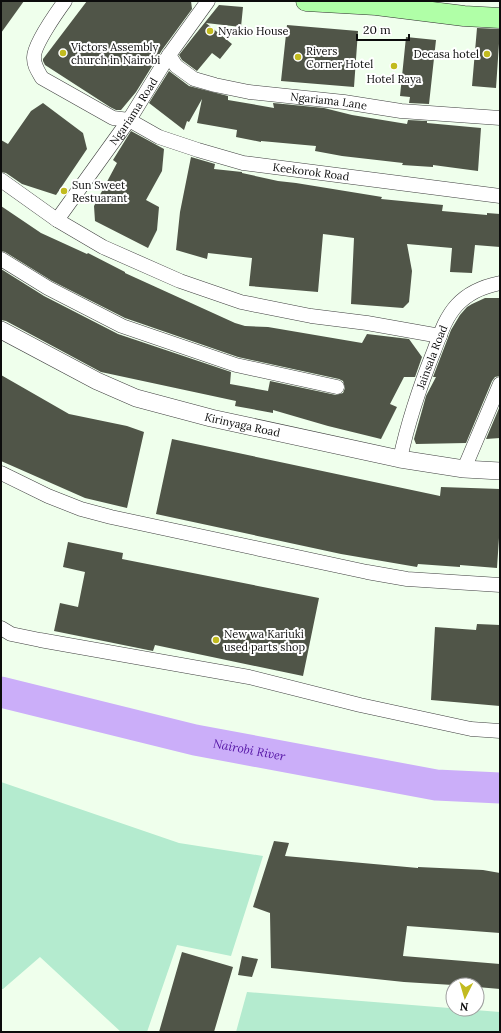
<svg xmlns="http://www.w3.org/2000/svg" width="501" height="1033" font-family="Lora,serif">
<style>
.green{fill:#b4ebcf}
.lines{fill:none;stroke-linecap:round;stroke-linejoin:round}
.river{stroke:#cbaef9;stroke-width:31}
.building{fill:#505548}
.minor-casing{stroke:#3f3f3f;stroke-width:15}
.tertiary-casing{stroke:#3f3f3f;stroke-width:18}
.secondary-casing{stroke:#2e2e2e;stroke-width:21}
.minor{stroke:#fff;stroke-width:14}
.tertiary{stroke:#fff;stroke-width:17}
.secondary{stroke:#b0ffa7;stroke-width:20}
.poi-dot{fill:#c2bb1f;stroke:#fff;stroke-width:1.5}
.labels{text-anchor:middle;stroke-width:4;stroke-linejoin:round;paint-order:stroke}
.poi-label{font-size:11px;fill:#0c0c0c;stroke:#fff;text-anchor:start}
.street-label{font-size:11px;fill:#0c0c0c;stroke:#fff}
.water-label{font-size:12px;font-style:italic;fill:#5211a3;stroke:#fff}
</style>
<rect width="100%" height="100%" fill="#efffec"/>
<path class="green" d="M1,782L179,843L263,856L231,956L177,945L147,1032H121L40,957L3,989H1Z
M247,992L500,1012V1032H236Z"/>
<g class="lines">
<path class="river" id="s1" d="M1,692L195,740L436,785L500,788"/>
</g>
<path class="building" d="M1,1H24L1,33Z
M87,1H191L192,9L162,50L136,92L121,110H116L110,107L45,65L43,61V59Z
M219,5L243,7L241,27L206,23L232,44L220,59L212,53L197,71L182,60L179,55L194,36Z
M287,25L358,31L354,87L281,81Z
M477,28L500,29L496,88L472,86Z
M406,37L436,40L429,104L409,103L410,97L400,96Z
M169,71L189,86L228,96V100L274,108L273,103L324,108L352,115L407,124L408,120L427,121V123L481,128L478,171L433,165V167L402,165L403,163L342,156L315,151L316,146L261,141V142L236,137L237,130L197,123L202,99L189,122L187,121L184,130L149,103Z
M43,103L83,133L87,149L56,195L22,184L6,173L1,172V140L8,144L31,111Z
M131,131L164,149L162,171L146,200L159,207L157,230L148,248L95,221L94,206L117,163L113,160Z
M191,157L215,164L214,169L242,172V173L278,181L296,183L382,197L381,199L443,205L442,211L487,215V213L500,214V247L475,245L472,273L450,272L452,248L407,244L412,271L409,302L403,308L351,304L354,238L323,234L318,292L249,286L252,258L208,253L207,259L176,250L180,212Z
M1,206L41,233L87,254L88,253L125,272V273L235,323L245,326L268,327L362,343L367,334L409,339L422,357L415,377H404L390,404L397,407L381,439L328,426L273,410V413L235,406L236,401L101,372L6,321L1,320V269L44,296L118,334L231,372L230,384L268,391L270,381L336,395L343,393L345,388L343,381L339,379L238,357L125,318L52,281L5,252L1,251Z
M485,298H500V376L495,377L492,381L466,443L416,444L414,439L423,407L426,396L436,377H433L451,330L460,315L467,307L472,304Z
M1,375L69,414L127,426L144,432L127,508L85,498L1,461Z
M500,406V438L486,439Z
M172,439L440,496L441,487L500,489V523L497,568L460,565V567L418,564L417,567L341,554L156,514Z
M68,542L123,553L122,559L319,598L303,676L155,645L153,651L54,631L60,603L78,607L85,572L63,567Z
M477,624L500,625V706L431,700L435,627L476,630Z
M274,841L289,843L285,856L418,868V867L483,870L500,873V933L407,926L403,956L500,964V989L477,987V985H453L404,982L271,968L270,913L253,907Z
M182,952L233,967L214,1032H159Z
M242,956L258,959L252,977L238,975Z"/>
<g class="lines">
<defs>
<g id="minor">
<path id="s2" d="M65,1C57,12 33,46 34,58C34,66 38,71 42,78L113,118L129,120L159,137L198,150L243,163L500,196"/>
<path id="s3" d="M169,55L176,66L194,79L215,85L249,92L344,102L401,111L500,118"/>
<path d="M1,180L57,220L103,247L180,281L241,302L311,316L367,323L440,336"/>
<path id="s4" d="M57,220L129,120L169,55L208,1"/>
<path d="M1,259L48,288L122,326L236,365L337,387"/>
<path id="s5" d="M400,459C408,422 420,386 434,351C440,335 445,318 457,305C468,293 485,286 500,283"/>
<path d="M464,469L500,384"/>
<path d="M1,473L48,496L81,509L111,517L367,572L407,579L500,585"/>
<path d="M1,628L11,634L40,640L249,677L360,705L471,729L500,731"/>
</g>
<g id="tertiary">
<path id="s6" d="M1,330L97,381L136,398L211,418L400,459L464,469L500,471"/>
</g>
<path id="secondary" d="M306,1L376,5L464,16L500,18"/>
</defs>
<use href="#minor" class="minor-casing"/>
<use href="#tertiary" class="tertiary-casing"/>
<use href="#secondary" class="secondary-casing"/>
<use href="#minor" class="minor"/>
<use href="#tertiary" class="tertiary"/>
<use href="#secondary" class="secondary"/>
</g>
<g class="poi-dot">
<circle cx="210" cy="31" r="4"/>
<circle cx="63" cy="53" r="4"/>
<circle cx="487" cy="54" r="4"/>
<circle cx="298" cy="57" r="4"/>
<circle cx="394" cy="66" r="4"/>
<circle cx="64" cy="191" r="4"/>
<circle cx="216" cy="640" r="4"/>
</g>
<g class="labels">
<g class="poi-label">
<text x="218" y="35">Nyakio House</text>
<text x="71" y="51">Victors Assembly<tspan x="71" dy="13">church in Nairobi</tspan></text>
<text x="306" y="55">Rivers<tspan x="306" dy="13">Corner Hotel</tspan></text>
<text x="479" y="58" text-anchor="end">Decasa hotel</text>
<text x="394" y="83" text-anchor="middle">Hotel Raya</text>
<text x="72" y="189">Sun Sweet<tspan x="72" dy="13">Restuarant</tspan></text>
<text x="224" y="638">New wa Kariuki<tspan x="224" dy="13">used parts shop</tspan></text>
</g>
<g class="street-label">
<text dy="4" stroke="none"><textPath href="#s3" startOffset="172">Ngariama Lane</textPath></text>
<text dy="4" stroke="none"><textPath href="#s4" startOffset="133">Ngariama Road</textPath></text>
<text dy="4" stroke="none"><textPath href="#s2" startOffset="376">Keekorok Road</textPath></text>
<text dy="4" stroke="none"><textPath href="#s5" startOffset="107">Jainsala Road</textPath></text>
<text dy="4" stroke="none"><textPath href="#s6" startOffset="261">Kirinyaga Road</textPath></text>
</g>
<g class="water-label">
<text dy="4" stroke="none"><textPath href="#s1" startOffset="255">Nairobi River</textPath></text>
</g>
</g>
<rect width="501" height="1033" fill="none" stroke="#0c0c0c" stroke-width="4"/>
<g transform="translate(465 997) rotate(185)"><circle r="19" fill="#ffffff" stroke="#9e9e9e"/>
<path d="M0-3L7 15L0 10L-7 15Z" fill="#c2bb1f"/>
<text y="-6" font-size="11" font-weight="bold" text-anchor="middle" fill="#0c0c0c">N</text>
</g>
<path d="M357 34v6h52v-6" fill="none" stroke="#0c0c0c" stroke-width="2"/>
<text x="363" y="34" font-size="12" fill="#0c0c0c" stroke="#ffffff" stroke-width="3" paint-order="stroke">20 m</text>
</svg>
